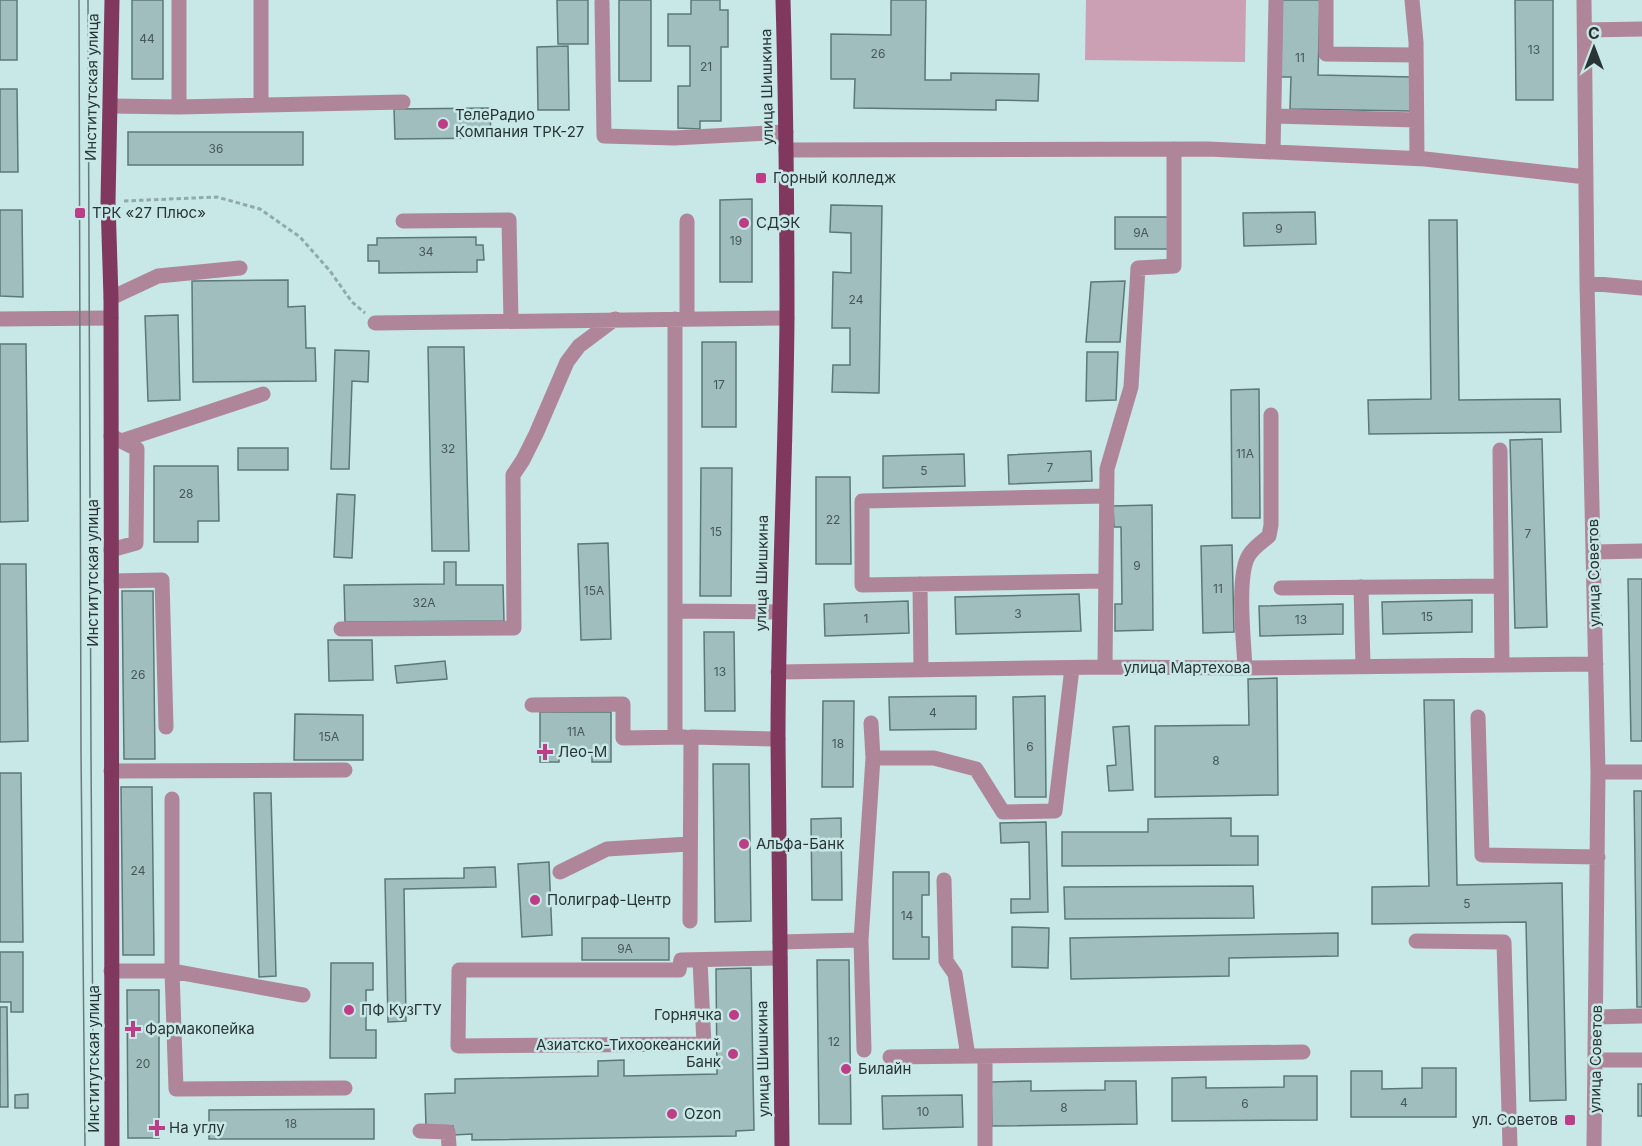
<svg xmlns="http://www.w3.org/2000/svg" width="1642" height="1146" font-family="Inter,sans-serif">
<style>
.green{fill:#cba0b4}
.building{fill:#a0bebe;stroke:#5c7878;stroke-width:1.5}
.lines{fill:none;stroke-linecap:round;stroke-linejoin:round}
.path{stroke:#91a9a9;stroke-width:3;stroke-dasharray:4.5 3;stroke-linecap:butt}
.minor{stroke:#af8599;stroke-width:15}
.major{stroke:#80385f;stroke-width:15}
.tram{stroke:#677b7b;stroke-width:1.5}
.poi-dot{fill:#bd3d87;stroke:#c8e7e7;stroke-width:2}
.labels{text-anchor:middle;stroke-width:5;stroke-linejoin:round;paint-order:stroke}
.number-label{font-size:12px;fill:#475757}
.street-label{font-size:15px;fill:#293535;stroke:#c8e7e7}
.poi-label{font-size:15px;fill:#293535;stroke:#c8e7e7;text-anchor:start}
</style>
<rect width="100%" height="100%" fill="#c8e7e7"/>
<path class="green" d="M1086,0H1246L1245,62L1085,60Z"/>
<path class="building" d="M0,0H17V60H0Z
M132,0H163V79H132Z
M557,0H588V44H558Z
M619,0H651V81H619Z
M691,0H720V10H728V47H721V121H700V129L678,128V86H690V46H668V14H691Z
M891,0H926L925,80H951V73L1039,74L1038,101L996,100V110L854,108L855,79H831V34L891,35Z
M1282,0H1320L1318,75L1412,77L1411,111L1290,109L1291,77H1281Z
M1515,0H1553V100H1516Z
M568,46L569,110H538L537,47Z
M0,89H17L18,172H0Z
M490,108L491,138L395,139L394,109Z
M128,132H303V165H128Z
M752,199V282H720V200Z
M831,205L882,206L879,393L832,392L833,365H850V328H832L833,272L851,273V233L830,232Z
M0,210H22L23,297L0,296Z
M1315,212L1316,244L1244,246L1243,213Z
M1115,217H1168V249H1115Z
M1429,220H1457L1459,400L1560,399L1561,432L1369,434L1368,400L1431,399Z
M476,237V245H483L484,260H477V272L379,273V261H368V245H377V238Z
M288,280V307L305,306L306,348H315L316,381L193,382L192,281Z
M1125,281L1120,342H1086L1091,282Z
M178,315L180,400L148,401L145,316Z
M702,342H736V427H702Z
M0,344H26L28,521L0,522Z
M428,347H464L469,551H432Z
M335,350L369,351L368,382L352,381L349,469H331Z
M1087,352H1118L1116,400L1086,401Z
M1259,389L1260,518H1232L1231,390Z
M1542,439L1547,627L1515,628L1510,440Z
M238,448H288V470H238Z
M1091,451L1092,481L1009,484L1008,455Z
M964,454L965,486L883,488V456Z
M154,466H218L219,521H198V542H154Z
M701,468H732L731,596H700Z
M816,477H850L851,564H816Z
M337,494L355,495L352,558L334,557Z
M1152,505L1153,630L1115,631V604H1122L1121,527H1114L1113,506Z
M608,543L611,639L581,640L578,544Z
M1232,545L1234,632L1203,633L1201,546Z
M444,562H456V585H503L504,621L345,622L344,585L444,584Z
M0,564H26L28,741L0,742Z
M1628,579H1642V741H1631Z
M122,591H153L155,759H124Z
M1079,594L1081,631L956,634L955,597Z
M1472,600V632L1383,634L1382,602Z
M908,601L909,633L825,636L824,604Z
M1343,604V634L1260,636L1259,606Z
M704,632H734L735,711H705Z
M328,640H372L373,680L329,681Z
M445,661L447,679L397,683L395,666Z
M1277,678L1278,795L1155,797V726L1249,725L1248,679Z
M976,696V729L890,730L889,697Z
M1045,696L1046,797H1015L1013,697Z
M1424,700H1454L1457,885L1562,883L1566,1100L1530,1101L1526,922L1372,924V887L1429,886Z
M823,701H854L853,787H822Z
M540,712H611V762H592V751H559V762H540Z
M295,714L363,715V760H294Z
M1129,726L1133,790L1109,791L1107,766L1116,765L1113,727Z
M713,764H749L751,921L715,922Z
M0,773H21L23,942H0Z
M121,787H152L154,955H123Z
M1634,791H1642V1007H1637Z
M254,793H271L276,976L259,977Z
M841,818L842,900H812L811,819Z
M1231,818V836H1258V865L1062,866V832H1148V819Z
M1046,822L1048,912L1011,913V899H1030L1029,842L1001,843L1000,823Z
M549,862L552,935L522,937L518,864Z
M495,867L496,887L404,889L406,1021L388,1022L385,879L464,878V868Z
M893,872H929V895H922V937H929V959H893Z
M1253,886L1254,918L1065,919L1064,887Z
M1012,927L1049,928L1048,968L1012,967Z
M1338,933V956L1229,958V976L1071,979L1070,938Z
M582,938H669V960H582Z
M0,952H23V1012H11V1002H0Z
M817,960H849L851,1124H819Z
M331,963H373V990H366V1030H376V1058H330Z
M751,968L754,1130L736,1131V1136L472,1140V1134L453,1135V1126H426L425,1094L455,1093V1079L598,1076V1061L624,1060V1076L717,1074L716,969Z
M127,990H159V1138H128Z
M0,1007H7L8,1107H0Z
M1422,1068H1456V1117H1351V1071H1382V1089L1422,1088Z
M1284,1076H1317V1120L1172,1121V1078L1206,1077V1088L1284,1087Z
M1031,1081V1091L1105,1090V1081H1136L1137,1124L992,1126L991,1082Z
M1638,1084H1642V1116H1638Z
M28,1094V1108H15V1095Z
M962,1095L963,1127L883,1129L882,1096Z
M374,1109V1139H209V1110Z"/>
<g class="lines">
<path class="path" d="M124,201L217,197L260,209L300,237L330,271L352,302L365,313"/>
<path class="minor" d="M179,0V107L403,102
M261,0V105
M1326,0V54L1416,55
M1412,0L1416,42L1417,159
M1584,0L1587,283L1598,772L1594,1146
M602,2L604,136L674,138L786,132
M1585,30L1642,29
M111,106L179,107
M1274,116L1416,120
M786,150L1208,149L1425,159L1586,177
M1273,152L1276,0
M403,221L509,220L511,321
M687,221V319
M1587,283L1642,288
M111,298L158,276L240,268
M0,319L111,318
M675,319V737
M375,323L787,318
M111,436L137,449L136,543L111,550
M121,441L263,394
M1500,450L1502,665
M1594,552L1642,551
M111,581L162,580L166,727
M1106,581L862,585V501L1106,496
M920,584L921,670
M1361,587L1363,667
M1281,588L1501,586
M675,611L779,612
M341,629L514,628L513,475L523,460L536,434L567,362L579,346L615,319
M1105,667L1107,469L1131,387L1138,268L1174,266V149
M1245,668C1244,643 1236,575 1249,555C1254,547 1262,542 1269,536L1271,525V415
M778,672L1105,667L1245,668L1596,664
M532,705L623,704V738L685,737
M1478,717L1482,855L1598,857
M873,758H934L976,769L1003,812L1055,811L1072,668
M111,771L345,770
M1598,772H1642
M560,872L607,849L689,844
M944,880L946,961L955,974L968,1056
M690,921L691,737L778,739
M1416,941L1504,942L1510,1146
M780,942L861,940
M700,961L704,1044L458,1046L459,970H679L681,960L780,958
M111,971H172V799
M303,995L172,971L176,1089L345,1088
M1596,1017L1642,1016
M864,1050L861,940L873,758L871,723
M985,1056V1146
M890,1057L1303,1052
M1595,1060H1642
M420,1131L448,1132L449,1146"/>
<path class="major" d="M112,0L108,202L111,298L112,1146
M782,1146L778,739C778,598 786,458 787,317C787,212 786,106 783,0"/>
<path class="tram" d="M79,0L81,752L85,1146
M88,0L91,752L93,1065"/>
</g>
<g class="poi-dot">
<circle cx="443" cy="124" r="6"/>
<rect x="755" y="172" width="12" height="12" rx="3"/>
<rect x="74" y="207" width="12" height="12" rx="3"/>
<circle cx="744" cy="223" r="6"/>
<path d="M542 743h6v6h6v6h-6v6h-6v-6h-6v-6h6z"/>
<circle cx="744" cy="844" r="6"/>
<circle cx="535" cy="900" r="6"/>
<circle cx="349" cy="1010" r="6"/>
<circle cx="734" cy="1015" r="6"/>
<path d="M130 1020h6v6h6v6h-6v6h-6v-6h-6v-6h6z"/>
<circle cx="733" cy="1054" r="6"/>
<circle cx="846" cy="1069" r="6"/>
<circle cx="672" cy="1114" r="6"/>
<rect x="1564" y="1114" width="12" height="12" rx="3"/>
<path d="M154 1119h6v6h6v6h-6v6h-6v-6h-6v-6h6z"/>
</g>
<g class="labels">
<g class="number-label">
<text x="147" y="43">44</text>
<text x="1534" y="54">13</text>
<text x="878" y="58">26</text>
<text x="1300" y="62">11</text>
<text x="706" y="71">21</text>
<text x="216" y="153">36</text>
<text x="1279" y="233">9</text>
<text x="1141" y="237">9А</text>
<text x="736" y="245">19</text>
<text x="426" y="256">34</text>
<text x="856" y="304">24</text>
<text x="719" y="389">17</text>
<text x="448" y="453">32</text>
<text x="1245" y="458">11А</text>
<text x="1050" y="472">7</text>
<text x="924" y="475">5</text>
<text x="186" y="498">28</text>
<text x="833" y="524">22</text>
<text x="716" y="536">15</text>
<text x="1528" y="538">7</text>
<text x="1137" y="570">9</text>
<text x="1218" y="593">11</text>
<text x="594" y="595">15А</text>
<text x="424" y="607">32А</text>
<text x="1018" y="618">3</text>
<text x="1427" y="621">15</text>
<text x="866" y="623">1</text>
<text x="1301" y="624">13</text>
<text x="720" y="676">13</text>
<text x="138" y="679">26</text>
<text x="933" y="717">4</text>
<text x="576" y="736">11А</text>
<text x="329" y="741">15А</text>
<text x="838" y="748">18</text>
<text x="1030" y="751">6</text>
<text x="1216" y="765">8</text>
<text x="138" y="875">24</text>
<text x="1467" y="908">5</text>
<text x="907" y="920">14</text>
<text x="625" y="953">9А</text>
<text x="834" y="1046">12</text>
<text x="143" y="1068">20</text>
<text x="1404" y="1107">4</text>
<text x="1245" y="1108">6</text>
<text x="1064" y="1112">8</text>
<text x="923" y="1116">10</text>
<text x="291" y="1128">18</text>
</g>
<g class="street-label">
<text transform="translate(92 87) rotate(-89)" y="5">Институтская улица</text>
<text transform="translate(767 87) rotate(-91)" y="5">улица Шишкина</text>
<text transform="translate(93 573) rotate(-90)" y="5">Институтская улица</text>
<text transform="translate(762 573) rotate(-89)" y="5">улица Шишкина</text>
<text transform="translate(1594 573) rotate(-91)" y="5">улица Советов</text>
<text x="1187" y="673">улица Мартехова</text>
<text transform="translate(94 1059) rotate(-90)" y="5">Институтская улица</text>
<text transform="translate(763 1059) rotate(-91)" y="5">улица Шишкина</text>
<text transform="translate(1596 1059) rotate(-89)" y="5">улица Советов</text>
</g>
<g class="poi-label">
<text x="455" y="120">ТелеРадио<tspan x="455" dy="17">Компания ТРК-27</tspan></text>
<text x="773" y="183">Горный колледж</text>
<text x="92" y="218">ТРК «27 Плюс»</text>
<text x="756" y="228">СДЭК</text>
<text x="558" y="757">Лео-М</text>
<text x="756" y="849">Альфа-Банк</text>
<text x="547" y="905">Полиграф-Центр</text>
<text x="361" y="1015">ПФ КузГТУ</text>
<text x="722" y="1020" text-anchor="end">Горнячка</text>
<text x="145" y="1034">Фармакопейка</text>
<text x="721" y="1050" text-anchor="end">Азиатско-Тихоокеанский<tspan x="721" dy="17">Банк</tspan></text>
<text x="858" y="1074">Билайн</text>
<text x="684" y="1119">Ozon</text>
<text x="1558" y="1125" text-anchor="end">ул. Советов</text>
<text x="169" y="1133">На углу</text>
</g>
</g>
<g transform="translate(1594 48)" stroke="#c8e7e7" stroke-width="4.5" paint-order="stroke">
<path d="M0-4.5L10 22L0 15L-10 22Z" fill="#293535"/>
<text y="-9" font-size="16" font-weight="bold" text-anchor="middle" fill="#293535">С</text>
</g>
</svg>
